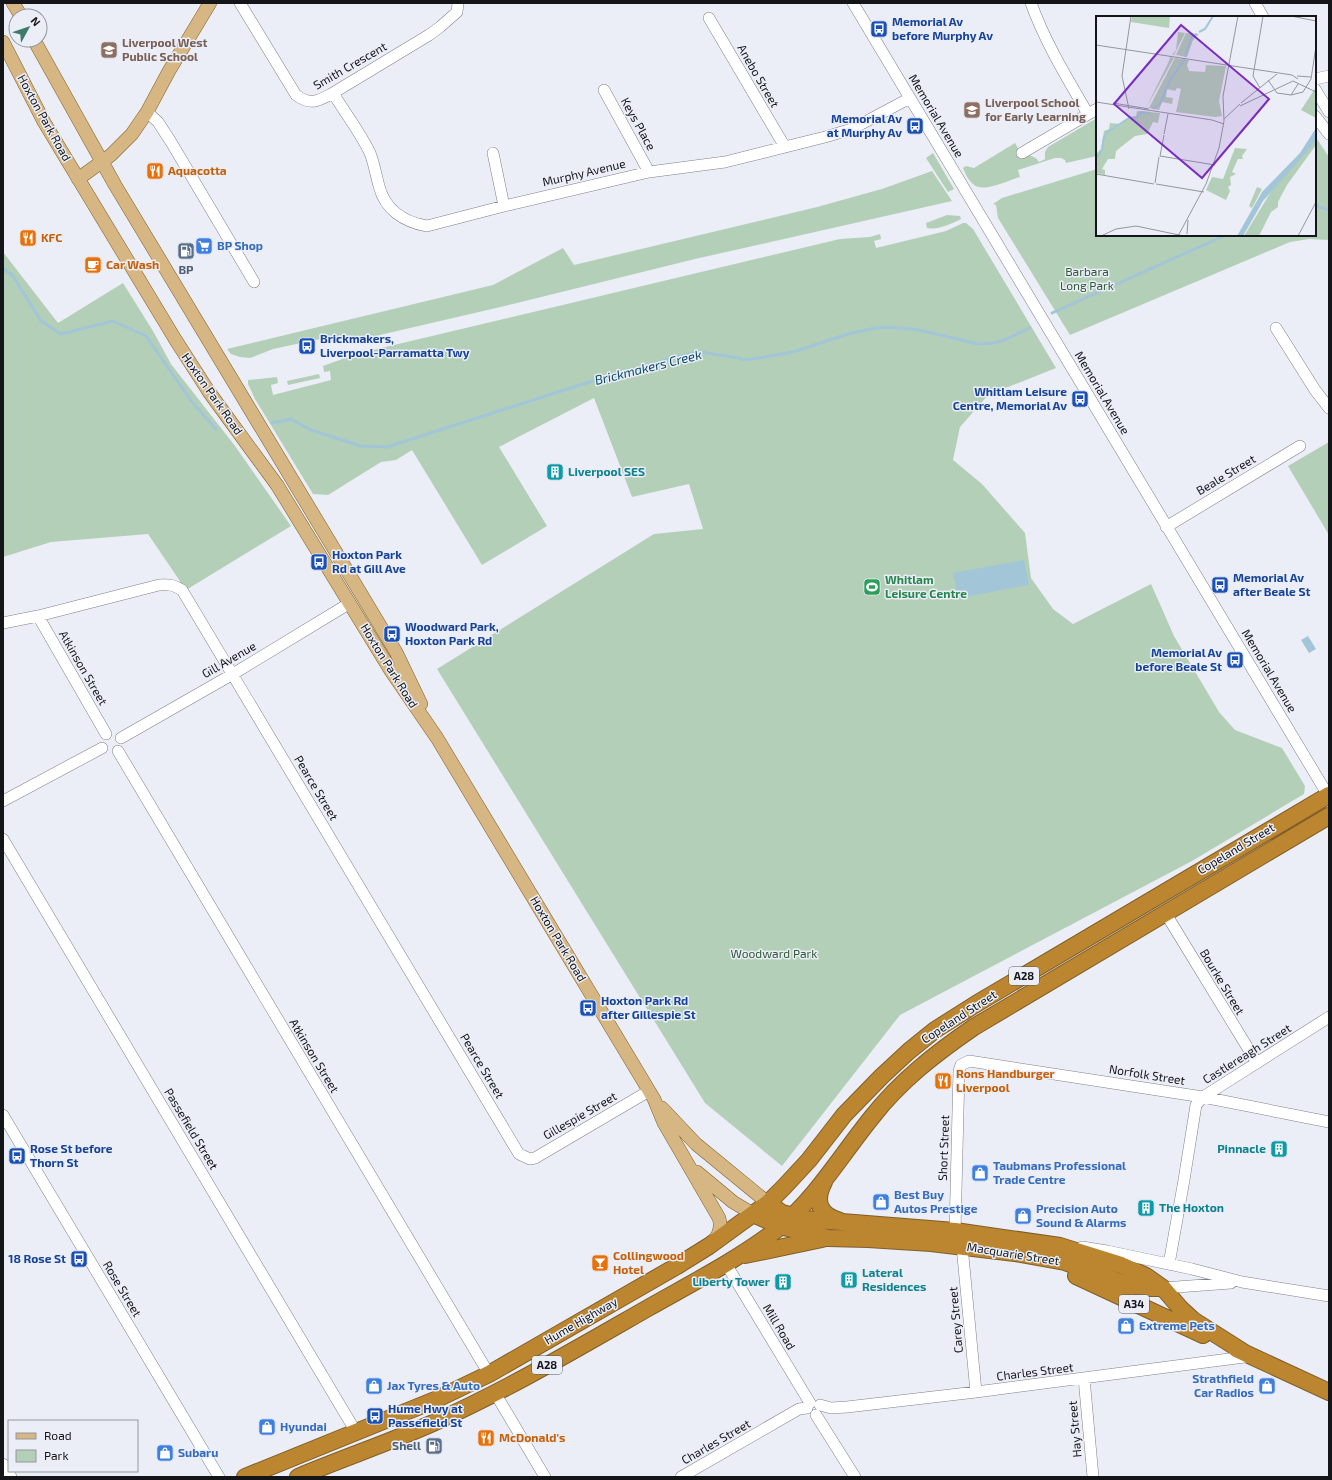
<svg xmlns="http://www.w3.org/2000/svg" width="1332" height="1480" font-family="'Exo 2',sans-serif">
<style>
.green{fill:#b4cfb7}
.water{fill:#a2c5d8}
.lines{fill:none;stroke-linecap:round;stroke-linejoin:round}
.stream{stroke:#a2c5d8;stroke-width:3}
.minor-casing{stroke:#7f818a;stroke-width:12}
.major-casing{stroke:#815e27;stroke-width:14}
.highway-casing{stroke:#815e27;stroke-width:18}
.minor{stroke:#fff;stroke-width:11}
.major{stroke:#d6b682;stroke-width:13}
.highway{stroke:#bb862f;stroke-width:16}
.labels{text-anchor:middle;stroke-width:3;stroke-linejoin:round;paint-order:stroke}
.shield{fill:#ebeef7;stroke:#54565b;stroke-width:1}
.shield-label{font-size:11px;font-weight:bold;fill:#141518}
.transit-label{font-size:12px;font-weight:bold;fill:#164399;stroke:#ebeef7;text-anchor:start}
.education-label{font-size:12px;font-weight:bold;fill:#785e54;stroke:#ebeef7;text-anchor:start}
.street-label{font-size:12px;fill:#141518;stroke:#ebeef7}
.food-label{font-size:12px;font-weight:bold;fill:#c56008;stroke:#ebeef7;text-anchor:start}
.shop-label{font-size:12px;font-weight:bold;fill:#366cbe;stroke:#ebeef7;text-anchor:start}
.service-label{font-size:12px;font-weight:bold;fill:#4e5e75;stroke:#ebeef7}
.park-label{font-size:12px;fill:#2f5a37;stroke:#ebeef7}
.culture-label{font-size:12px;font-weight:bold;fill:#0d838f;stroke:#ebeef7;text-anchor:start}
.leisure-label{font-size:12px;font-weight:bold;fill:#27864d;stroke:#ebeef7;text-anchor:start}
.water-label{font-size:13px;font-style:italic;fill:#064a65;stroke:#ebeef7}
.inset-river{fill:none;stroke:#a2c5d8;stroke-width:2}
.inset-road{fill:none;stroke:#95979e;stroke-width:1}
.view{fill:#7b2cbf;fill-opacity:0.15;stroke:#7b2cbf;stroke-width:2}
.inset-edge{fill:none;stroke:#141518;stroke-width:2}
</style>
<rect width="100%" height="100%" fill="#ebeef7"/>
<path class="green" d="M1097,118V156L1066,163L1065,160L1061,158H1055L1018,170L1020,177C1009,180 983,194 973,184C968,180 965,173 963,168L966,166L974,168L1015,143L1019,150L1016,152L1020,159L1029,155L1036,158L1039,162L1045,159V152L1048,147Z
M1315,136L1329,157V240L1309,239L1290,242L1070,335L998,218L996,205L993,204L1002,198L1097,169V235H1315Z
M933,153L954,189L948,192L926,158Z
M932,171L952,201L695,259L517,303L367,338L321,344L320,339L273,349L250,358L240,357L231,354L227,349L493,285L563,248L574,265L817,207L882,189Z
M947,215L960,216L961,219C951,224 939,230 927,228L926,223Z
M963,223H966L973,229L1056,368L988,395L960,427L953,460L982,484L1025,533L1031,578L1053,609L1073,624L1151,584L1174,636L1219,712L1235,730L1282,748L1305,786L1304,794L1192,861L900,1015L782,1166L705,1103L437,669L654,534L703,529L689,484L632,497L594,398L499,447L547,526L482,565L412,450L396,460L381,462L328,495L313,494L255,399L248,384V380L277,377L278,383L271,385L273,395L331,380L330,371L324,372L323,366L356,354L840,239L870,237L880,234L881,239L874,241L876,248L946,231Z
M3,252L58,323L123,283L153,331L171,364L235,446L291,526L186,590L148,534L51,542L3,557Z
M319,374L320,378L288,385L287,381Z
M1329,442V535L1288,466Z"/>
<path class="water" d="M1024,560L1029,585L958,598L953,573Z
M1308,636L1316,649L1309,653L1301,640Z"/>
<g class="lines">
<path class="stream" d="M1315,207L1317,206L1329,210
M3,268L13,276L41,321L61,334L113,321L146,336L192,402L216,429
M1052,313L1226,235
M272,423L291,419L311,430L361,446L387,447L589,382L680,356L700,352L739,358L743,360L752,359L793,352L848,334L875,328L890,327L919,330L978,344L994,343L1004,340L1030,328"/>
<defs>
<path id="minor" d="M240,3L296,95C311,106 318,101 333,93L429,35L440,27L457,12L458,3
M853,3L1329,797
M1031,3C1045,42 1067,78 1088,114
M1255,3L1263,17
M709,18L785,147
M1315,79L1329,76
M1315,89L1329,112
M604,90L649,172
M333,93C345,113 360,132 370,153C374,163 376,175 379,186C385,210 404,222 427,226L504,206L649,172L725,162L825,137L852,129L910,98
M147,112L158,122L171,142L254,282
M1315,116L1329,134
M493,153L504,206
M1022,153L1097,109
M1276,328L1315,390L1329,408
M1166,527L1300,446
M38,616L106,734
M3,623L38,616L159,585C169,584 174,585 182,590L519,1154L530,1159L535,1158L649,1091
M121,738L233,674L350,603
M118,751L489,1374
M3,801L102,748
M3,839L356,1432
M1166,914L1257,1063
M3,1115L219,1477
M955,1231L959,1071L961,1065L969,1061L1203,1097L1329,1122
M962,1246L976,1392
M1082,1247L1107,1251L1192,1269L1242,1282L1329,1296
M726,1264L810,1403
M1169,1264L1184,1180L1196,1105L1203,1097L1329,1017
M1163,1288L1231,1283
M1084,1378L1093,1477
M495,1393L545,1477
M820,1405L831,1408L847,1407L976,1392L1252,1356
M816,1415L855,1477
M3,1464L11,1477
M681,1477L792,1413L799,1409L807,1408"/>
<path id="major" d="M13,3L21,16
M34,40L115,185L396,652L421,704
M3,42L44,122L175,339L209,392L277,485L391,671L437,738L654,1099L664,1123L719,1218C722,1228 719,1236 712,1243
M78,179L111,155L132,134L147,112L169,71L210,3
M662,1108L696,1144L768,1203
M697,1172L733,1202L753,1214"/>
<path id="highway" d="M824,1182C814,1201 819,1215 840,1221
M768,1203L782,1213L804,1219L955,1231L1060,1246L1121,1265L1146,1276L1163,1288L1181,1309L1193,1320L1245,1353
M753,1214L780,1226L828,1238L868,1239L931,1243L1015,1253L1065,1262L1128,1285L1149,1288H1163
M745,1255L822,1239
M1076,1276L1203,1335
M1236,1349L1329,1392
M245,1477L435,1400L489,1374L677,1266L709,1246L753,1214L768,1203L784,1187L809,1160L844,1115L882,1076L909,1051L935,1030L976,1004L1329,795
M298,1477C343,1458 388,1443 433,1423C507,1390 578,1348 648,1308C692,1283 739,1259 779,1228C816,1198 842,1154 872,1117C900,1081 936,1053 974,1027L1329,816"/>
</defs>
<use href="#minor" class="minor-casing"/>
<use href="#major" class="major-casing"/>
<use href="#highway" class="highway-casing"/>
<use href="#minor" class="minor"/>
<use href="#major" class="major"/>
<use href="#highway" class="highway"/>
</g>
<defs>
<symbol id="bus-square" viewBox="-11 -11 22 22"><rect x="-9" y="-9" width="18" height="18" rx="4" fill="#1a4fb4" stroke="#ebeef7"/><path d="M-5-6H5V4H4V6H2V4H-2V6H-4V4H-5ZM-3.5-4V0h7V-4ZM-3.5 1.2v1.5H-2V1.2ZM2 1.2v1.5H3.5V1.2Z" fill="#fff"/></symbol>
<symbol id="school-square" viewBox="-11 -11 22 22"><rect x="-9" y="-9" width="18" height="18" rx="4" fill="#8d6e63" stroke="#ebeef7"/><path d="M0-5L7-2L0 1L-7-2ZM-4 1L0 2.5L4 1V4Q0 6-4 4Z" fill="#fff"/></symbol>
<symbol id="restaurant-square" viewBox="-11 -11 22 22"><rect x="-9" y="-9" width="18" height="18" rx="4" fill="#e8710a" stroke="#ebeef7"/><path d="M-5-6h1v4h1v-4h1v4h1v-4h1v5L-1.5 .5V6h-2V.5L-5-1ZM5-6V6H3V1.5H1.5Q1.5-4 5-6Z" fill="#fff"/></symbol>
<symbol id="supermarket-square" viewBox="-11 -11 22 22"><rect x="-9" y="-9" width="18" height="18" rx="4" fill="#3f7fe0" stroke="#ebeef7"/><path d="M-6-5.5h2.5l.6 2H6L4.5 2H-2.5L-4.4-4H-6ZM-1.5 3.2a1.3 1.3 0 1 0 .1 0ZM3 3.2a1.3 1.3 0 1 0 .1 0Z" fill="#fff"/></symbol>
<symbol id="fuel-square" viewBox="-11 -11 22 22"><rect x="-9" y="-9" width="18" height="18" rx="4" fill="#5c6f8a" stroke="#ebeef7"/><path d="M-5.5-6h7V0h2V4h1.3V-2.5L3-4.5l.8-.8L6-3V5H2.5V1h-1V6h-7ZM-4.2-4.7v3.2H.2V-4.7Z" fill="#fff"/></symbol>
<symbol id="cafe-square" viewBox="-11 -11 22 22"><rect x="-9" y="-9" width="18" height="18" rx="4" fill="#e8710a" stroke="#ebeef7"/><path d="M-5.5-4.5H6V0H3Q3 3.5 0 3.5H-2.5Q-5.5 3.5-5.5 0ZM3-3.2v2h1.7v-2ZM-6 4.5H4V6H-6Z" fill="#fff"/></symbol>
<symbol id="building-square" viewBox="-11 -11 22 22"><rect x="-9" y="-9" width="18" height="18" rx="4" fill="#0f9aa8" stroke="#ebeef7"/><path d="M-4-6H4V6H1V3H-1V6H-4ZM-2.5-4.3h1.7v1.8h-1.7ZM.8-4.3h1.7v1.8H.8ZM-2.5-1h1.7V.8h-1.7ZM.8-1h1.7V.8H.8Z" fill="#fff"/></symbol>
<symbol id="stadium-square" viewBox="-11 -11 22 22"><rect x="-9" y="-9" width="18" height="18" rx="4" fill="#2e9e5b" stroke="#ebeef7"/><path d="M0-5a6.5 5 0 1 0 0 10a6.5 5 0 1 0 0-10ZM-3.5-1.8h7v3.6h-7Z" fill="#fff"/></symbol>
<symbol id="shop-square" viewBox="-11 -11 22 22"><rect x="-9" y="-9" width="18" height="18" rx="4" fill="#3f7fe0" stroke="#ebeef7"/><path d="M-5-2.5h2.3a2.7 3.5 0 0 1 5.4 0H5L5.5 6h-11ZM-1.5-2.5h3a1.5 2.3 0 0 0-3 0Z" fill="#fff"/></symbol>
<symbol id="bar-square" viewBox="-11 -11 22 22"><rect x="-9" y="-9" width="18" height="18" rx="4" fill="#e8710a" stroke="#ebeef7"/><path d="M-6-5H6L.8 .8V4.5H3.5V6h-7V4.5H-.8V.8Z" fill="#fff"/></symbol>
</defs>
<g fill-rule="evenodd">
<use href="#bus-square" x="869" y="19" width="20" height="20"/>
<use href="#school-square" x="99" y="40" width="20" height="20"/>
<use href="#school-square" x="962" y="100" width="20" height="20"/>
<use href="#bus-square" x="905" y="116" width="20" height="20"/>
<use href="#restaurant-square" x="145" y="161" width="20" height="20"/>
<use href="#restaurant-square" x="18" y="228" width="20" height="20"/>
<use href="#supermarket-square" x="194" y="236" width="20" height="20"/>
<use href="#fuel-square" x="176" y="241" width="20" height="20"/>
<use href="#cafe-square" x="83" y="255" width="20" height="20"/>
<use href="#bus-square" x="297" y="336" width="20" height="20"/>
<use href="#bus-square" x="1070" y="389" width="20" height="20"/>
<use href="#building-square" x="545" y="462" width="20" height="20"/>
<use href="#bus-square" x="309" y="552" width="20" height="20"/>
<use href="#bus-square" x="1210" y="575" width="20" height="20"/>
<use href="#stadium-square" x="862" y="577" width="20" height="20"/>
<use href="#bus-square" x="382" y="624" width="20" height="20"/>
<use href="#bus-square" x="1225" y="650" width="20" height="20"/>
<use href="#bus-square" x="578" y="998" width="20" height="20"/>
<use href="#restaurant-square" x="933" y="1071" width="20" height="20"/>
<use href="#building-square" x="1269" y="1139" width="20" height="20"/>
<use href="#bus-square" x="7" y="1146" width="20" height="20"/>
<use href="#shop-square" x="970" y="1163" width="20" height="20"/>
<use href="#shop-square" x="871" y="1192" width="20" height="20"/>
<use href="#building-square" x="1136" y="1198" width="20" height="20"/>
<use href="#shop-square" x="1013" y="1206" width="20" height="20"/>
<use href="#bus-square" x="69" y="1249" width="20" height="20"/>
<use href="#bar-square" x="590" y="1253" width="20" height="20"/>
<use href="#building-square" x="839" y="1270" width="20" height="20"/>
<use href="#building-square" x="773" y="1272" width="20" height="20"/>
<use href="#shop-square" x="1116" y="1316" width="20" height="20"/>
<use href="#shop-square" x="364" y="1376" width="20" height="20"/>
<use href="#shop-square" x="1257" y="1376" width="20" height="20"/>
<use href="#bus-square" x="365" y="1406" width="20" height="20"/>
<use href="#shop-square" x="257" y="1417" width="20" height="20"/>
<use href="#restaurant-square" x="476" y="1428" width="20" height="20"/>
<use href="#fuel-square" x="424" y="1436" width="20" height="20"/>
<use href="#shop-square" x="155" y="1443" width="20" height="20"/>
</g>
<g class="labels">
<g class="shield">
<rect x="1009" y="967" width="30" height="18" rx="3"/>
<rect x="1119" y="1295" width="30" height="18" rx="3"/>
<rect x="532" y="1356" width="30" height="18" rx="3"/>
</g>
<g class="shield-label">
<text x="1024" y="980">A28</text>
<text x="1134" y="1308">A34</text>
<text x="547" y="1369">A28</text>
</g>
<g class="transit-label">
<text x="892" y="26">Memorial Av<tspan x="892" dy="14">before Murphy Av</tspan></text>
<text x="902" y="123" text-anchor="end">Memorial Av<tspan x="902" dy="14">at Murphy Av</tspan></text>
<text x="320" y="343">Brickmakers,<tspan x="320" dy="14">Liverpool-Parramatta Twy</tspan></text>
<text x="1067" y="396" text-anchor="end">Whitlam Leisure<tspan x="1067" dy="14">Centre, Memorial Av</tspan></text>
<text x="332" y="559">Hoxton Park<tspan x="332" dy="14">Rd at Gill Ave</tspan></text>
<text x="1233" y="582">Memorial Av<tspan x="1233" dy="14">after Beale St</tspan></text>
<text x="405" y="631">Woodward Park,<tspan x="405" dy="14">Hoxton Park Rd</tspan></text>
<text x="1222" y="657" text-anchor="end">Memorial Av<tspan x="1222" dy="14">before Beale St</tspan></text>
<text x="601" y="1005">Hoxton Park Rd<tspan x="601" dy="14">after Gillespie St</tspan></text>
<text x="30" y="1153">Rose St before<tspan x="30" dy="14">Thorn St</tspan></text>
<text x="66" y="1263" text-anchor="end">18 Rose St</text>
<text x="388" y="1413">Hume Hwy at<tspan x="388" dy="14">Passefield St</tspan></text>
</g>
<g class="education-label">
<text x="122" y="47">Liverpool West<tspan x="122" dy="14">Public School</tspan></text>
<text x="985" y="107">Liverpool School<tspan x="985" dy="14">for Early Learning</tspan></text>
</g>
<g class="street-label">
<text transform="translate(350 66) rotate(-30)" y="4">Smith Crescent</text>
<text transform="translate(758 76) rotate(60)" y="4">Anebo Street</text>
<text transform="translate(936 116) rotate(59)" y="4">Memorial Avenue</text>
<text transform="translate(44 118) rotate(61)" y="4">Hoxton Park Road</text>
<text transform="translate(638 124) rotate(61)" y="4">Keys Place</text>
<text transform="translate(584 173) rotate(-13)" y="4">Murphy Avenue</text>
<text transform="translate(1102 393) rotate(59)" y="4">Memorial Avenue</text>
<text transform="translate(212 394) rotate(55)" y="4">Hoxton Park Road</text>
<text transform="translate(1226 475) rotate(-31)" y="4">Beale Street</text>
<text transform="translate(229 660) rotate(-30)" y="4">Gill Avenue</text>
<text transform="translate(389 666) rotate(58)" y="4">Hoxton Park Road</text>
<text transform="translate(83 668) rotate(60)" y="4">Atkinson Street</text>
<text transform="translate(1269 671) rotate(59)" y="4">Memorial Avenue</text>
<text transform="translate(316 788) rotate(59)" y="4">Pearce Street</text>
<text transform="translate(1236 849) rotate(-31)" y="4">Copeland Street</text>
<text transform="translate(558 939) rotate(59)" y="4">Hoxton Park Road</text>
<text transform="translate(1222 982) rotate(59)" y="4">Bourke Street</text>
<text transform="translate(959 1017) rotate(-33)" y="4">Copeland Street</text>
<text transform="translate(1247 1054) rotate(-32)" y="4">Castlereagh Street</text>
<text transform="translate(314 1056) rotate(59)" y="4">Atkinson Street</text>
<text transform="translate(482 1066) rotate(59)" y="4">Pearce Street</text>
<text transform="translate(1147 1075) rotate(9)" y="4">Norfolk Street</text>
<text transform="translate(580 1116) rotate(-30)" y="4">Gillespie Street</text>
<text transform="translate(191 1129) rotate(59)" y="4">Passefield Street</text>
<text transform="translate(944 1148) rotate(-88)" y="4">Short Street</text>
<text transform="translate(1013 1254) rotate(9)" y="4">Macquarie Street</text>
<text transform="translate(122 1289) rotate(59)" y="4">Rose Street</text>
<text transform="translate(956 1320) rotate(-95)" y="4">Carey Street</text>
<text transform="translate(581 1321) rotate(-30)" y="4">Hume Highway</text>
<text transform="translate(779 1327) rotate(59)" y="4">Mill Road</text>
<text transform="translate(1035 1372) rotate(-7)" y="4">Charles Street</text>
<text transform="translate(1075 1429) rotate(-95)" y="4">Hay Street</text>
<text transform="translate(716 1442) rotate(-30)" y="4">Charles Street</text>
</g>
<g class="food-label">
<text x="168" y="175">Aquacotta</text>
<text x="41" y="242">KFC</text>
<text x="106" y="269">Car Wash</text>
<text x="956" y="1078">Rons Handburger<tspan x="956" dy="14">Liverpool</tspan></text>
<text x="613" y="1260">Collingwood<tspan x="613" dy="14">Hotel</tspan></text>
<text x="499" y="1442">McDonald's</text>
</g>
<g class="shop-label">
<text x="217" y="250">BP Shop</text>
<text x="993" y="1170">Taubmans Professional<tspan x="993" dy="14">Trade Centre</tspan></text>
<text x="894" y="1199">Best Buy<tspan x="894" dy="14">Autos Prestige</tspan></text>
<text x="1036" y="1213">Precision Auto<tspan x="1036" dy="14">Sound &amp; Alarms</tspan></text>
<text x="1139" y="1330">Extreme Pets</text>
<text x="1254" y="1383" text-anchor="end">Strathfield<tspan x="1254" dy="14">Car Radios</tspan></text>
<text x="387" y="1390">Jax Tyres &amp; Auto</text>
<text x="280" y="1431">Hyundai</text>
<text x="178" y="1457">Subaru</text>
</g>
<g class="service-label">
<text x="186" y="274">BP</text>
<text x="421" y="1450" text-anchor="end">Shell</text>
</g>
<g class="park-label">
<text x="1087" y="276">Barbara<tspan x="1087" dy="14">Long Park</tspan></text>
<text x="774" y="958">Woodward Park</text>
</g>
<g class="culture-label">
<text x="568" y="476">Liverpool SES</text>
<text x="1266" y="1153" text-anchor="end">Pinnacle</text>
<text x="1159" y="1212">The Hoxton</text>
<text x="862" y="1277">Lateral<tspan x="862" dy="14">Residences</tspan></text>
<text x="770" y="1286" text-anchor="end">Liberty Tower</text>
</g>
<g class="leisure-label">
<text x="885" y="584">Whitlam<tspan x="885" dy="14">Leisure Centre</tspan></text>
</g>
<g class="water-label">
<text transform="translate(648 367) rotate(-14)" y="5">Brickmakers Creek</text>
</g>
</g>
<g transform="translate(1096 16)">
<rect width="220" height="220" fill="#ebeef7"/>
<path d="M36,0H74L73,12L35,6ZM82,16L89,17L78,39H76L80,34ZM90,17L103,18L97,24L91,41L80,39ZM74,41L78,42L50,92L73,45ZM79,42L93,44L91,49L93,55L109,56L110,49L130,50L123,85L126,100L119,101L80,96L85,73L81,72L79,75L71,73L70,81L77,82L76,88L66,86L63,94L53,92ZM220,71V102L205,94ZM41,95L64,97L62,107L57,106L51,118L39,120L20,135L19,143H12L6,153L9,154V159L0,157V138L5,133L8,115L13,113L14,107L24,108L33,101H40ZM220,124V129L191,169L182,186V191L175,196L163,220H148L176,174ZM139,132L151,133L146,140L147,143H142L136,156L140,158L134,161L135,169L132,171L134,175L130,184L110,174L116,161L127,163ZM161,171L166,173L156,192L153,190Z" fill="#b4cfb7"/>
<path d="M220,112V124L215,131L167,185L147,220H141L166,176L204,137Z" fill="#a2c5d8"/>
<path class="inset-river" d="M103,16L109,13L117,0M89,41L96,20L101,18M57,93L64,88L74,64L89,43M0,142L6,134L8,121L12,116L33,102L41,101L45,96L54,97"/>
<path class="inset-road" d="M195,0L220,5M0,29L196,59L202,63M201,60L215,61M172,64L181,77L195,79L207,76L215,63L220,30M164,72L157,60L167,0M195,79L202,68M0,86L116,104L128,108M17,87L53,93M145,87L181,58M144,90L197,65L220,76M33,93L26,60L35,0M128,103L144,88M68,118L72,98M64,140L119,149M64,140L68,119M0,158L58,168M59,167L63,141M60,168L108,176M91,218L92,204M5,220L20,213L40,210L88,220M82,220L110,168L123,132L128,105L127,80L142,0M202,220L220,186"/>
<path class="view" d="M85,9L173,83L106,162L18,88Z"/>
<rect width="220" height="220" class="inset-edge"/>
</g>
<rect width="1332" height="1480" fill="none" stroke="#141518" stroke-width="8"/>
<rect x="8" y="1420" width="130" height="52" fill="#ebeef7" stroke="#95979e"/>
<rect x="16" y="1433" width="20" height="6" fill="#d6b682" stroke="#95979e"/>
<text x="44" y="1440" font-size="12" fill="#141518">Road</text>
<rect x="16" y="1450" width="20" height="12" fill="#b4cfb7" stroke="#95979e"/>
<text x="44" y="1460" font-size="12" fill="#141518">Park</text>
<g transform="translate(28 28) rotate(50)"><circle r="19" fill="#ebeef7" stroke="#95979e"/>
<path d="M0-3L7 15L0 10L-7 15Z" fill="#3e7c69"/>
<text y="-6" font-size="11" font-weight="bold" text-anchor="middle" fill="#141518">N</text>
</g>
</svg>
